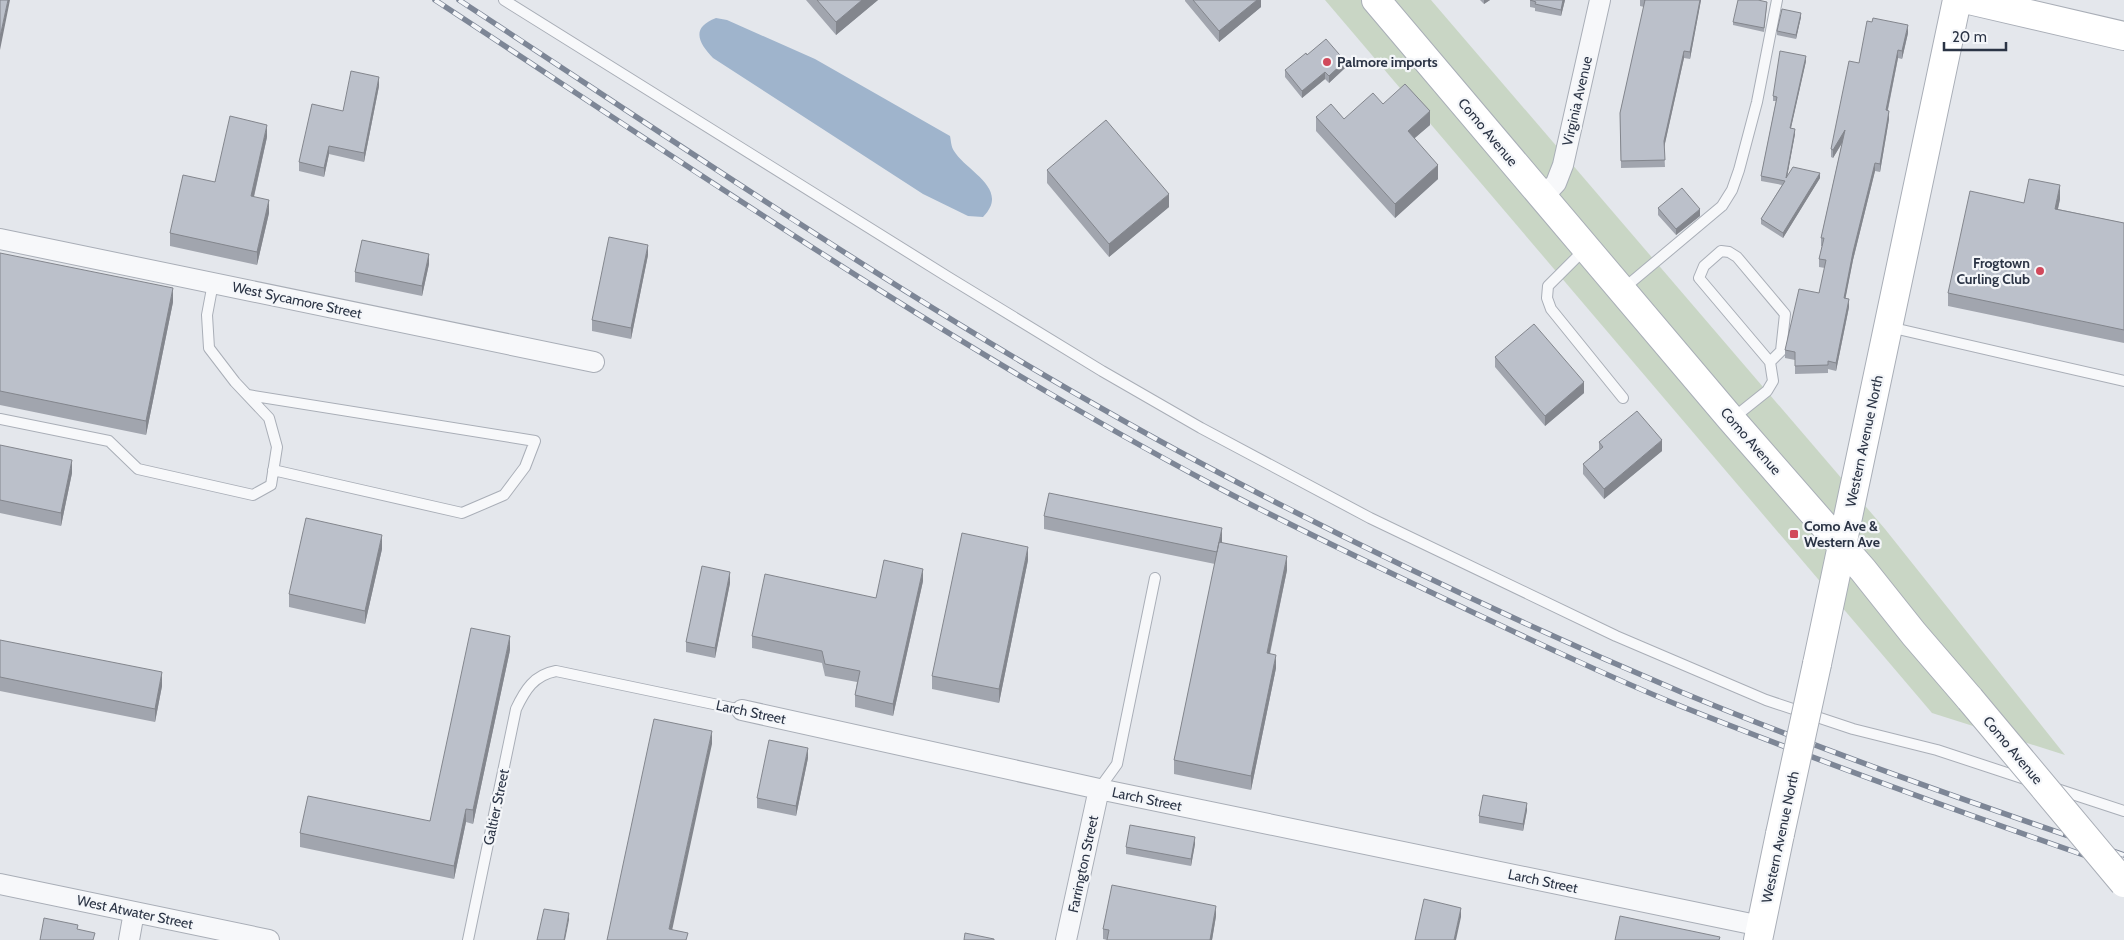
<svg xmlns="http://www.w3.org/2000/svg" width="2124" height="940" font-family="Cabin,sans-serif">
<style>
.green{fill:#c9d6c5}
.water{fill:#9fb4cc}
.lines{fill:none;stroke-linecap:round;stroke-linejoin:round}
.lane-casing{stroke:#a9aeb7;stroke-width:12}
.street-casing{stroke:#a9aeb7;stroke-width:22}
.secondary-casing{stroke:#a9aeb7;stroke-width:30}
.lane{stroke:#f7f8fa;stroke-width:10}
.street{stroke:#f7f8fa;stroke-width:20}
.secondary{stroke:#fff;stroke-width:28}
.rail-casing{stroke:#7d8696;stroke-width:5.5}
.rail{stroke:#f4f6f9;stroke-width:4;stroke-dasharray:11;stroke-linecap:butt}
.secondary-bridge-casing{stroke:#a9aeb7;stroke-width:30;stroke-linecap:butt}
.secondary-bridge{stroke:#fff;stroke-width:28}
.wall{fill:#a1a5ae}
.shaded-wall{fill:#83868d}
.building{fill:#bbc0ca;stroke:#83868d}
.poi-dot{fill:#d1495b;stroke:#f4f6f9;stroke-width:2}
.labels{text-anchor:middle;stroke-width:4.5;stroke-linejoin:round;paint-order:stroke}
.poi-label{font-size:14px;font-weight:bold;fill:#2b3445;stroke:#f4f6f9;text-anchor:start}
.street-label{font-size:14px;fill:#2b3445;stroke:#f4f6f9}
</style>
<rect width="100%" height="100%" fill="#e4e7ec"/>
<path class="green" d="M1325,0H1431L1885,529L2065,755L1932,713Z"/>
<path class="water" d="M716,18L727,20L815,59L950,136C951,140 951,147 954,151C966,171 1011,189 983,217L968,216L923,194L713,58C699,43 690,28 716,18Z"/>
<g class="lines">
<defs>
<path id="lane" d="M504,0L948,277L1102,371L1201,428L1370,518L1616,636L1766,700L1853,729L1937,750L2028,780
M1586,248L1548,286L1547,298L1551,309L1623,398
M1623,289L1722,206L1732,190L1739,170L1757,102L1777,0
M1889,327L2124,381
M248,395L535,441L525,467L504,495L462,513L273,470
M0,419L109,441L138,469L253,495L271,485L277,447L269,418L235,382L209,348L207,315L213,283
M1732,419L1767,391L1773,381L1770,362L1699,278L1704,266L1721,251L1729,252L1737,257L1785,314L1781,351L1770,362
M2054,788L2124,811
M1099,789L1117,764L1155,578
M468,940L516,709C525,690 534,675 556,671L742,710"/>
<path id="street" d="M1543,197L1556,183L1563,165L1600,0
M0,239L594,362
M742,710L1099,789L1761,926
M0,884L269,940
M129,940L134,912
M1066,940L1099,789"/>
<path id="secondary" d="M1376,0L1731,419L1863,570L1914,634L1970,699
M1969,0L2124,36
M1817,664L1957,0
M1758,940L1780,834"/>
</defs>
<use href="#lane" class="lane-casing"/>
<use href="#street" class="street-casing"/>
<use href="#secondary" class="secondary-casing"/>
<use href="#lane" class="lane"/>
<use href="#street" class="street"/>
<use href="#secondary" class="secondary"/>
<defs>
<path id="rail" d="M435,0C691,168 944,342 1215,486C1283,522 1353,555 1422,588C1508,629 1595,671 1683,707C1829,765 1976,818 2124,869
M459,0C711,165 961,338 1229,478C1376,555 1528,627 1681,692C1826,752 1975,804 2124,855"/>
</defs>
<use href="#rail" class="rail-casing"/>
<use href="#rail" class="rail"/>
<defs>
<path id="secondary-bridge" d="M1970,699L2124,883
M1780,834L1817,664"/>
</defs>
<use href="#secondary-bridge" class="secondary-bridge-casing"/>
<use href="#secondary-bridge" class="secondary-bridge"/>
</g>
<path class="wall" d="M806,0H878L836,35Z
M1185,0H1261V7L1219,42L1185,1Z
M1480,0H1490L1484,4Z
M1530,0H1565L1561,16L1535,11V8L1530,7Z
M1640,0H1701L1690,59L1684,58L1664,147L1665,167L1621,168L1620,113L1644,7L1640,6Z
M1767,5L1764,32L1733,25V22Z
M1801,17L1796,39L1777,35V31Z
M1908,33L1902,59L1898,58L1888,110L1889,119L1880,172L1875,171L1853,260L1845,299L1849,307L1836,371L1828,369V373L1795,374V360L1785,358V350L1819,293L1825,268L1819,267V259L1822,246H1821V238L1842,143L1833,158L1831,157V149L1859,63Z
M1806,61L1791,128L1795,134L1787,176L1820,178L1783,238L1761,224V219L1782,185L1761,181V176L1776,101H1773V96Z
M1345,68L1329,83L1325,79L1302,98L1285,77V70Z
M379,86L364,162L329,154L324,177L299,171V162L343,111Z
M1316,117L1430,125L1414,138L1438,179L1395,218L1316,131Z
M267,137L254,197L269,213L257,265L170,246V233L215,182Z
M1047,170L1169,207L1109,257L1047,183Z
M2060,199L2058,209L2124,223V343L1948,306V293L2024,203Z
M1658,208L1700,216L1676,235L1658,215Z
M0,253L173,302L146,435L0,405Z
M648,255L631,339L592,331V320Z
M429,264L422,296L355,282V272Z
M1495,357L1584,393L1545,426L1495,367Z
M1599,442L1662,451L1604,499L1583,474V464L1599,450Z
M0,445L72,473L61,526L0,513Z
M1044,516L1222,543L1287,570L1270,654L1276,668L1251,790L1174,774V760L1215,564L1044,529Z
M382,549L365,624L289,607V594Z
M1028,560L999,703L932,689V676Z
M923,581L893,716L855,707V695L857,682L825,676L822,663L752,648V636L876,598Z
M730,583L715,658L686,652V642Z
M0,640L162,686L155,722L0,691Z
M510,650L473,824L466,822L454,879L300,847V833L430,821Z
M808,758L796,816L757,808V798Z
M1527,810L1523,831L1479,823V816Z
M1195,844L1191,866L1126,854V847Z
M1216,916L1212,940H1107L1103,939V929Z"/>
<path class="shaded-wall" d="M8,0H10L0,50V37Z
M862,0H878L836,35V22Z
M1257,0H1261V7L1219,42V31Z
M1484,0H1490L1484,4Z
M1563,0H1565L1561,16V10Z
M1700,0H1701L1690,59V52Z
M1801,13V17L1796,39V35Z
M1908,25V33L1902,59V51Z
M1898,50V58L1886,118V110Z
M1684,51V58L1664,148V141Z
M1806,56V61L1790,132V128Z
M1345,61V68L1329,83V76Z
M1325,72V79L1302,98V91Z
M379,77V86L364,162V153Z
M1430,111V125L1408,144V131Z
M1889,111V119L1880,172V164Z
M267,125V137L251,209V196Z
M1795,129V134L1786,183V178Z
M1845,130V138L1833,158V150Z
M329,146V154L324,177V168Z
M1875,163V171L1853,260L1844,306V298L1853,252Z
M1438,165V179L1395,218V204Z
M1820,173V178L1783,238V233Z
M2060,185V199L2055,222V209Z
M1169,194V207L1109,257V244Z
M269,200V213L257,265V252Z
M1700,209V216L1676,235V229Z
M648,245V255L631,339V328Z
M429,254V264L422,296V286Z
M173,288V302L146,435V421Z
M1849,299V307L1836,371V363Z
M1584,382V393L1545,426V416Z
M1662,440V451L1604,499V489Z
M72,460V473L61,526V513Z
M1222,528V542L1217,565V552Z
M382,535V549L365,624V611Z
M1028,547V560L999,703V689Z
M1287,556V570L1267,666V653Z
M923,569V581L893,716V704Z
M730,572V583L715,658V648Z
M510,636V650L473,824V810Z
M1276,655V668L1251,790V776Z
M162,672V686L155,722V709Z
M712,731V744L670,940L669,929Z
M808,748V758L796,816V806Z
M1527,803V810L1523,831V824Z
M466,809V822L454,879V866Z
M1195,837V844L1191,866V859Z
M1216,906V916L1212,940H1210Z
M1461,908V917L1456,940H1454Z
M569,913V920L565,940H564Z"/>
<path class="building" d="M0,0H8L0,37Z
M817,0H862L836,22Z
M1193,0H1257L1219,31Z
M1530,0H1563L1561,10L1535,4L1536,2Z
M1644,0H1700L1690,52L1684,51L1664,141L1665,160L1621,161L1620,113L1645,0Z
M1738,0H1758L1767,2L1764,28L1733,22Z
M1782,9L1801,13L1796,35L1777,31Z
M1873,18L1908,25L1902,51L1898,50L1886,110L1889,111L1880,164L1875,163L1853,252L1844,298L1849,299L1836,363L1828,361V365L1795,366V352L1785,350L1799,289L1819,293L1826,260L1819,259L1824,238H1821L1845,130L1833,150L1831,149L1849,61L1859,63L1867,21L1872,22Z
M1326,39L1345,61L1329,76L1325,72L1302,91L1285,70L1306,53L1307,55Z
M1780,51L1806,56L1790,128L1795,129L1786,178L1793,167L1820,173L1783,233L1761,219L1785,181L1761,176L1777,97L1773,96Z
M351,71L379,77L364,153L329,146L324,168L299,162L312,104L343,111Z
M1405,84L1430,111L1408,131L1438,165L1395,204L1316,117L1331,104L1344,119L1373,93L1383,104Z
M230,116L267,125L251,196L269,200L257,252L170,233L183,175L215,182Z
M1106,120L1169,194L1109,244L1047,170Z
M2029,179L2060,185L2055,209L2124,223V330L1948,293L1970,191L2024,203Z
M1682,188L1700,209L1676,229L1658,208Z
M609,237L648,245L631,328L592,320Z
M362,240L429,254L422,286L355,272Z
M0,253L173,288L146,421L0,391Z
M1534,324L1584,382L1545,416L1495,357Z
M1637,411L1662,440L1604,489L1583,464L1603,447L1599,442Z
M0,445L72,460L61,513L0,500Z
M1049,493L1222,528L1217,552L1044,516Z
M306,518L382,535L365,611L289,594Z
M962,533L1028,547L999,689L932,676Z
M1219,542L1287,556L1267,653L1276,655L1251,776L1174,760Z
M884,560L923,569L893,704L855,695L860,671L825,664L822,651L752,636L765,574L876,598Z
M702,566L730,572L715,648L686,642Z
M471,628L510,636L473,810L466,809L454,866L300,833L308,796L430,821Z
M0,640L162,672L155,709L0,677Z
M654,719L712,731L669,929L688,933L686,940H607Z
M769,740L808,748L796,806L757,798Z
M1483,795L1527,803L1523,824L1479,816Z
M1130,825L1195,837L1191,859L1126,847Z
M1112,885L1216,906L1210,940H1107L1109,930L1103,929Z
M1424,899L1461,908L1454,940H1415Z
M544,909L569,913L564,940H537Z
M1620,916L1720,937L1719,940H1615Z
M44,918L78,925L77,929L95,933L93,940H40Z
M965,933L994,939V940H964Z"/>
<g class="poi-dot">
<circle cx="1327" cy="62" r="5"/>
<circle cx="2040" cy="271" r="5"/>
<rect x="1789" y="529" width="10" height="10" rx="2.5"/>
</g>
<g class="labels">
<g class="poi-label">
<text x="1337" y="67">Palmore imports</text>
<text x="2030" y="268" text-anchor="end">Frogtown<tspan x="2030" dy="16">Curling Club</tspan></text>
<text x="1804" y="531">Como Ave &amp;<tspan x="1804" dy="16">Western Ave</tspan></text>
</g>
<g class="street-label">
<text transform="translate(1577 101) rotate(-77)" y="5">Virginia Avenue</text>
<text transform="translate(1488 132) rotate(50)" y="5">Como Avenue</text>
<text transform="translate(297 300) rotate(12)" y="5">West Sycamore Street</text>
<text transform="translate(1751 441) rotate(49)" y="5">Como Avenue</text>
<text transform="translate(1864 441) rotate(-78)" y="5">Western Avenue North</text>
<text transform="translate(751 712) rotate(12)" y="5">Larch Street</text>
<text transform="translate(2013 750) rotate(50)" y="5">Como Avenue</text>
<text transform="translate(1147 799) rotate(12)" y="5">Larch Street</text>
<text transform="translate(496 807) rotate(-78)" y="5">Galtier Street</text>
<text transform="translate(1780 837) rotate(-78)" y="5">Western Avenue North</text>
<text transform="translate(1083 864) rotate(-78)" y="5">Farrington Street</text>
<text transform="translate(1543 881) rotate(12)" y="5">Larch Street</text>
<text transform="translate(135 912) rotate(12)" y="5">West Atwater Street</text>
</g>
</g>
<path d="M1944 42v8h62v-8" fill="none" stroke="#2b3445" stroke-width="2.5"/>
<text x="1952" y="42" font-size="15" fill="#2b3445" stroke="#f4f6f9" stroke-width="4" paint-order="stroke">20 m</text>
</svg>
